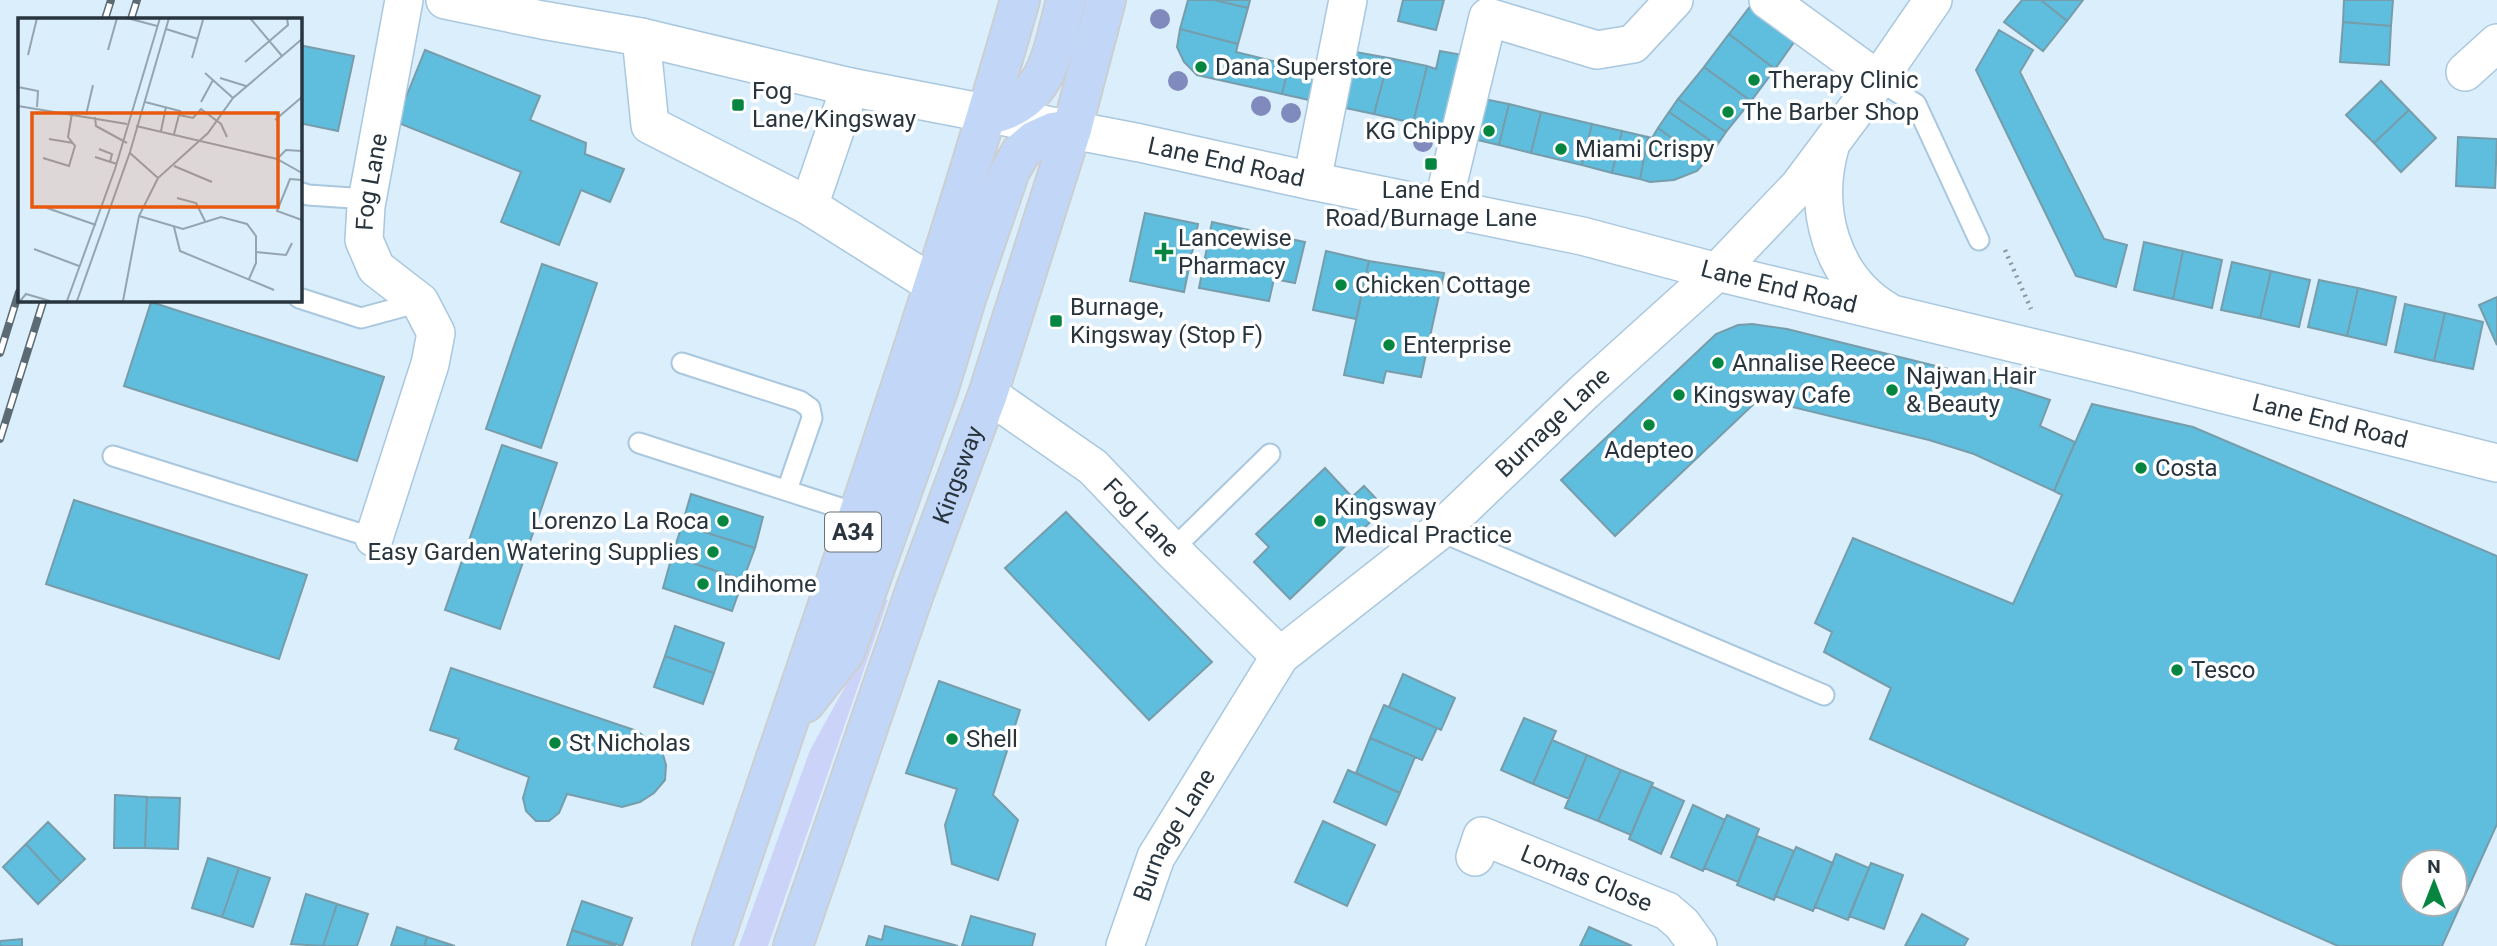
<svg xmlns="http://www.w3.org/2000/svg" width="2497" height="946" font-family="Roboto,sans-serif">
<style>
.green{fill:#ccd3f9}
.building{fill:#5fbdde;stroke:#779caa;stroke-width:2;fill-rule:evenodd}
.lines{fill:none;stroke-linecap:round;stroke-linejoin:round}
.service-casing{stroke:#a9c7de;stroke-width:23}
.minor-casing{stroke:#a9c7de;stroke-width:40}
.trunk-casing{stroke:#cccfd1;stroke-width:42}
.path{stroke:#8898a4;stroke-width:4.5;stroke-dasharray:2 5;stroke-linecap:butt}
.service{stroke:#fff;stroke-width:19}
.minor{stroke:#fff;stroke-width:37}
.trunk{stroke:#c2d7f8;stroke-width:38}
.rail-casing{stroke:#5c6a74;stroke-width:8}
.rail{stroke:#fff;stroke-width:5;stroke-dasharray:16;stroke-linecap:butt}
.tree{fill:#818abd}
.poi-dot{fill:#05853f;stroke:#fff;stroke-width:2.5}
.labels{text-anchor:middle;stroke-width:7;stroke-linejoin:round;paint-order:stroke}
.shield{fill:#fff;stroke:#697278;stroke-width:2}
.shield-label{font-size:23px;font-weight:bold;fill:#29353e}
.poi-label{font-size:24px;fill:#29353e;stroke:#fff;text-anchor:start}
.street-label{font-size:24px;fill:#29353e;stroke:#fff}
.inset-road{fill:none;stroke:#94a4b0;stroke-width:2}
.view{fill:#e8590c;fill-opacity:0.15;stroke:#e8590c;stroke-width:3.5}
.inset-edge{fill:none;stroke:#29353e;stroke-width:3.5}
</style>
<rect width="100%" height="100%" fill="#dbeefc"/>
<path class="green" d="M880,599L888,600L768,946H739L810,750L862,656Z"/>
<path class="building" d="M1188,0H1214L1248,8L1238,44L1180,29Z
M1214,0H1250L1248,8Z
M1403,0H1444L1436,30L1398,21Z
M2022,0H2041L2067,21L2043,51L2004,22Z
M2041,0H2083L2067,21Z
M2344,0H2393L2391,26L2343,22Z
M1752,4L1797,38L1775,69L1729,34Z
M2343,22L2391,26L2389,65L2340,62Z
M1180,29L1238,44L1236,52L1289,65L1282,94L1197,75L1184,62L1177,47Z
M1999,30L2033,50L2020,72L2104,239L2127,245L2116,287L2076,276L1976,70Z
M1729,34L1775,69L1751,101L1704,67Z
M299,45L354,56L338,131L299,123Z
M425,50L540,96L530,120L586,143L585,154L624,169L610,202L581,190L559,245L501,222L521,172L396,122Z
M1350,51L1389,58L1374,114L1336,106Z
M1440,51L1468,56L1450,132L1413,123L1427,66L1436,69Z
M1389,58L1427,66L1413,123L1374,114Z
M1289,65L1324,74L1318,102L1282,94Z
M1704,67L1751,101L1726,132L1678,99Z
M2381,81L2409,110L2374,143L2346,115Z
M1479,98L1509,104L1499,145L1469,138Z
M1678,99L1726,132L1717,145L1669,112Z
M1509,104L1541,112L1531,153L1499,145Z
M2409,110L2436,138L2401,172L2374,143Z
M1541,112L1592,124L1582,165L1531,153Z
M1669,112L1717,145L1705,162L1658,128Z
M1592,124L1622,131L1612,173L1582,165Z
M1658,128L1705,162L1697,171L1674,180L1650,182L1640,179L1648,137L1652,138Z
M1622,131L1648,137L1640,179L1612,173Z
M2458,137L2497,139L2495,188L2456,186Z
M1145,213L1198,224L1184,292L1130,281Z
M1212,222L1305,242L1295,283L1274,279L1269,301L1199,288Z
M2144,242L2183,251L2173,299L2134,290Z
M1326,251L1369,261L1356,319L1313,310Z
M2183,251L2222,260L2212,308L2173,299Z
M1369,261L1444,273L1421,377L1386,371L1383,383L1344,375Z
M2232,262L2271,271L2260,318L2221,310Z
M542,264L597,283L541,448L486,429Z
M2271,271L2310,280L2299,327L2260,318Z
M2319,280L2358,288L2347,336L2308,327Z
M2358,288L2396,297L2386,345L2347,336Z
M2497,297V345L2479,305Z
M151,302L384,377L357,461L124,386Z
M2405,304L2445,313L2434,361L2395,352Z
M2445,313L2483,322L2473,369L2434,361Z
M1752,324L1787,329L1976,376L2050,400L2040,426L2075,442L2054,491L1974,454L1929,440L1759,399L1615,536L1561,480L1716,334L1738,325Z
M2092,404L2193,427L2497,556V824L2442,946H2338L1870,739L1891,688L1824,652L1832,632L1815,623L1853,538L2013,604L2062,495L2054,491ZM2413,862H2455V904H2413Z
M502,445L557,463L500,629L445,610Z
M1325,468L1352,497L1364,486L1385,508L1290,599L1254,562L1269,547L1256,534Z
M691,494L763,517L755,548L682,525Z
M74,500L307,575L279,659L46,584Z
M1066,512L1212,662L1149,720L1005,568Z
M682,525L755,548L743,580L672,556Z
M672,556L743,580L732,611L663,588Z
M675,626L724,643L714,673L665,656Z
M665,656L714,673L703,704L654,687Z
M451,668L637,731L662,751L666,765L665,780L654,793L640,802L622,807L567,794L559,813L549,821H536L526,811L523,798L529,777L455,749L459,739L430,730Z
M1403,674L1455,698L1441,730L1389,707Z
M939,681L1020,710L993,795L1018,820L998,880L952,864L945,825L957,789L906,773Z
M1384,705L1437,728L1422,760L1370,738Z
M1524,718L1556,731L1533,784L1501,770Z
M1370,738L1415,757L1400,793L1356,773Z
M1552,740L1587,755L1569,799L1533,784Z
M1587,755L1621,770L1598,821L1565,808Z
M1348,770L1400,793L1386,825L1334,802Z
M1621,770L1653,783L1631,835L1598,821Z
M1651,786L1684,801L1661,854L1629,839Z
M115,795L147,797L145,848H114Z
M147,797L180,798L178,849L145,848Z
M1693,805L1725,820L1703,871L1671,857Z
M1727,815L1759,829L1738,882L1704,868Z
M1323,821L1375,845L1347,906L1295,882Z
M48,822L85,859L61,882L26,844Z
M1757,836L1794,851L1774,900L1737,885Z
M26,844L61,882L38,904L3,867Z
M1796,847L1833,863L1813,911L1775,896Z
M1836,854L1869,868L1848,920L1815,907Z
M208,858L239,868L222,917L192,908Z
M1871,863L1903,875L1884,929L1849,916Z
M239,868L270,878L253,927L222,917Z
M306,894L337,904L323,946L291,944Z
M582,901L632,918L622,946L572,930Z
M337,904L368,914L357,946H323Z
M1922,914L1968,939L1964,946H1905Z
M971,916L1035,934L1032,946H962Z
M885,926L958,946H866L869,936L882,940Z
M397,927L427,937L424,946H391Z
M1589,927L1632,946H1580Z
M572,930L616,946H567Z
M427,937L455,946H424Z
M22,939V946H0V941Z"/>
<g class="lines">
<defs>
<path id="service" d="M1878,80L1916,104L1979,240
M299,192L308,195L367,199
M299,298L361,318L420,302
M682,363L800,401L810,408L812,418L787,490
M639,443L859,514
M113,456L374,538
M1439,531L1824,695
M1172,550L1270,454"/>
<g id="minor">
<path id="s1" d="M445,0L542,20L641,37L850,87L1140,143L1312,181L1582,236L1717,272L2134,372L2497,463"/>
<path d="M1768,0L1878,80"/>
<path d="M641,37L650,125L809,206L934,285L961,294"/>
<path d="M2465,72L2497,43"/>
<path d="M1830,147C1813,208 1830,277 1887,311"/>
<path d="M1312,181L1348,0"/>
<path d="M809,206L850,87"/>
<path d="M1442,208L1488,17L1597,50L1633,44L1674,0"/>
<path id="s2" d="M988,394L1093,467L1172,550L1280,656"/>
<path id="s3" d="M374,538L430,364L436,333L420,302L376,268L364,240L366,206L404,0"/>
<path id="s4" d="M1475,857L1482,836L1667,911L1682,924L1698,946"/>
<path id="s5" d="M1125,946L1156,857L1280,656L1439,531L1584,392L1717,272L1799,186L1878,80L1933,0"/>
</g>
<g id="trunk">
<path d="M988,115C1049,103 1052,52 1066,0"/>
<path d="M805,703L845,652L939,388L967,296L1010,171L1021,152L1035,140L1053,132L1072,129"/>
<path d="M712,946C818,632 929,319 1020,0"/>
<path id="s6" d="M793,946L915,591L988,394L1072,129L1106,0"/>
</g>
</defs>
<use href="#service" class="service-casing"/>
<use href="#minor" class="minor-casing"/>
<use href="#trunk" class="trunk-casing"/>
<path class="path" d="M2005,250L2031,309"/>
<use href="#service" class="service"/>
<use href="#minor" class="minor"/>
<use href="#trunk" class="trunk"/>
<defs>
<path id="rail" d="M105,19L111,0
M131,19L137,0
M0,353L19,292
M0,439L44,299"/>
</defs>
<use href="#rail" class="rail-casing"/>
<use href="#rail" class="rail"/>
</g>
<g class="tree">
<circle cx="1160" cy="19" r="10"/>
<circle cx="1178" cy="81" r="10"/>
<circle cx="1261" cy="106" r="10"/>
<circle cx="1291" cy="113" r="10"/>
<circle cx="1423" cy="142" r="10"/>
</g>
<g class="poi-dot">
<circle cx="1201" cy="67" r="7"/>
<circle cx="1754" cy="80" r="7"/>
<rect x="731" y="98" width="14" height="14" rx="3.5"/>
<circle cx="1728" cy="112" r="7"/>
<circle cx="1489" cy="131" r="7"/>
<circle cx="1561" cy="149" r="7"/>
<rect x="1424" y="157" width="14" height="14" rx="3.5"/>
<path d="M1160.5 241.5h7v7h7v7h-7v7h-7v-7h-7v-7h7z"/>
<circle cx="1341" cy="285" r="7"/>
<rect x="1049" y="314" width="14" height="14" rx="3.5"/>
<circle cx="1389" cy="345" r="7"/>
<circle cx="1718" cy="363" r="7"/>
<circle cx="1892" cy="390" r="7"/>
<circle cx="1679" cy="395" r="7"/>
<circle cx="1649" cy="425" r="7"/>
<circle cx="2141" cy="468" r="7"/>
<circle cx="723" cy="521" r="7"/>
<circle cx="1320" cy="521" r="7"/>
<circle cx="713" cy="552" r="7"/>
<circle cx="703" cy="584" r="7"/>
<circle cx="2177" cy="670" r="7"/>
<circle cx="952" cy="739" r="7"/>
<circle cx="555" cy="743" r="7"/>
</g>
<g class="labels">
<rect class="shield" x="825" y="512.5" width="56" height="39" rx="5"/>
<g class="shield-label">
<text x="853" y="540">A34</text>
</g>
<g class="poi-label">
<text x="1215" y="75">Dana Superstore</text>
<text x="1768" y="88">Therapy Clinic</text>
<text x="752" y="99">Fog<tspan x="752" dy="28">Lane/Kingsway</tspan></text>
<text x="1742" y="120">The Barber Shop</text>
<text x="1475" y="139" text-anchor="end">KG Chippy</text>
<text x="1575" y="157">Miami Crispy</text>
<text x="1431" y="198" text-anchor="middle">Lane End<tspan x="1431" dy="28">Road/Burnage Lane</tspan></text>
<text x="1178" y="246">Lancewise<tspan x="1178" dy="28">Pharmacy</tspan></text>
<text x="1355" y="293">Chicken Cottage</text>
<text x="1070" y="315">Burnage,<tspan x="1070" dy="28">Kingsway (Stop F)</tspan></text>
<text x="1403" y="353">Enterprise</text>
<text x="1732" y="371">Annalise Reece</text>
<text x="1906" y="384">Najwan Hair<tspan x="1906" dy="28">&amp; Beauty</tspan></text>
<text x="1693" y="403">Kingsway Cafe</text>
<text x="1649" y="458" text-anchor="middle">Adepteo</text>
<text x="2155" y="476">Costa</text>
<text x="1334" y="515">Kingsway<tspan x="1334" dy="28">Medical Practice</tspan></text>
<text x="709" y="529" text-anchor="end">Lorenzo La Roca</text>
<text x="699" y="560" text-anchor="end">Easy Garden Watering Supplies</text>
<text x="717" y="592">Indihome</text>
<text x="2191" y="678">Tesco</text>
<text x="966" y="747">Shell</text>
<text x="569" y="751">St Nicholas</text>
</g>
<g class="street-label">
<text dy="8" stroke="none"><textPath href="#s1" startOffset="798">Lane End Road</textPath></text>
<text dy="8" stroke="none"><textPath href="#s3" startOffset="394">Fog Lane</textPath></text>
<text dy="8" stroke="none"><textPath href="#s1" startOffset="1365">Lane End Road</textPath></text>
<text dy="8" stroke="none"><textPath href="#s1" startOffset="1932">Lane End Road</textPath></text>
<text dy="8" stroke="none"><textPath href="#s5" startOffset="690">Burnage Lane</textPath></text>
<text dy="8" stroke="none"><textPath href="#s6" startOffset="499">Kingsway</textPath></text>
<text dy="8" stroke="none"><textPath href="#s2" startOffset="198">Fog Lane</textPath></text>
<text dy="8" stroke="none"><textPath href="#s5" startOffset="122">Burnage Lane</textPath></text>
<text dy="8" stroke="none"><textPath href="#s4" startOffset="135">Lomas Close</textPath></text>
</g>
</g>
<g transform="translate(18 18)">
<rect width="284" height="284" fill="#dbeefc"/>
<path class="inset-road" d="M109,0L139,8M232,0L264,38M148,11L180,21M90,32L99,0M10,37L19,0M174,40L185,2M227,44L270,7L269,0M187,55L215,80M202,60L228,68M0,69L20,73L19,89M127,84L162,93L161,97M183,84L195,62M0,88L109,106M68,97L75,67M77,99L78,108L109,125M257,102L284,79M118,108L259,141L284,155M143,113L148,89M156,116L161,97L175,100L183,91L203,106L209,119M31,121L55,125M81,131L94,136L92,144M112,135L140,160M77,139L99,146M25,140L51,148L57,128L50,119L54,95M259,141L268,132L284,133M156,148L194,164M284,162L272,161L259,193L284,202M159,180L178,185L187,203M29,190L78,207M121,198L165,211L203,199L229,206L238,218V245L231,261M156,209L162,233L256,272M16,231L61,248M238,234L268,237L274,225M2,283L8,276L32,283M49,283L97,151L142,0M59,283L112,134L151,0M105,283L121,198L140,160L190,115L215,80L284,21"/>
<path class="view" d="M14,95H260V189H14Z"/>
<rect width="284" height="284" class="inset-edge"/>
</g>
<g transform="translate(2434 883)"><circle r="33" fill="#ffffff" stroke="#a9aeb2" stroke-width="2"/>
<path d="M0-5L12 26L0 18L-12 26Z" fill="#05853f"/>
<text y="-10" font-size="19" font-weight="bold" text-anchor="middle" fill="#29353e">N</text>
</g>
</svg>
